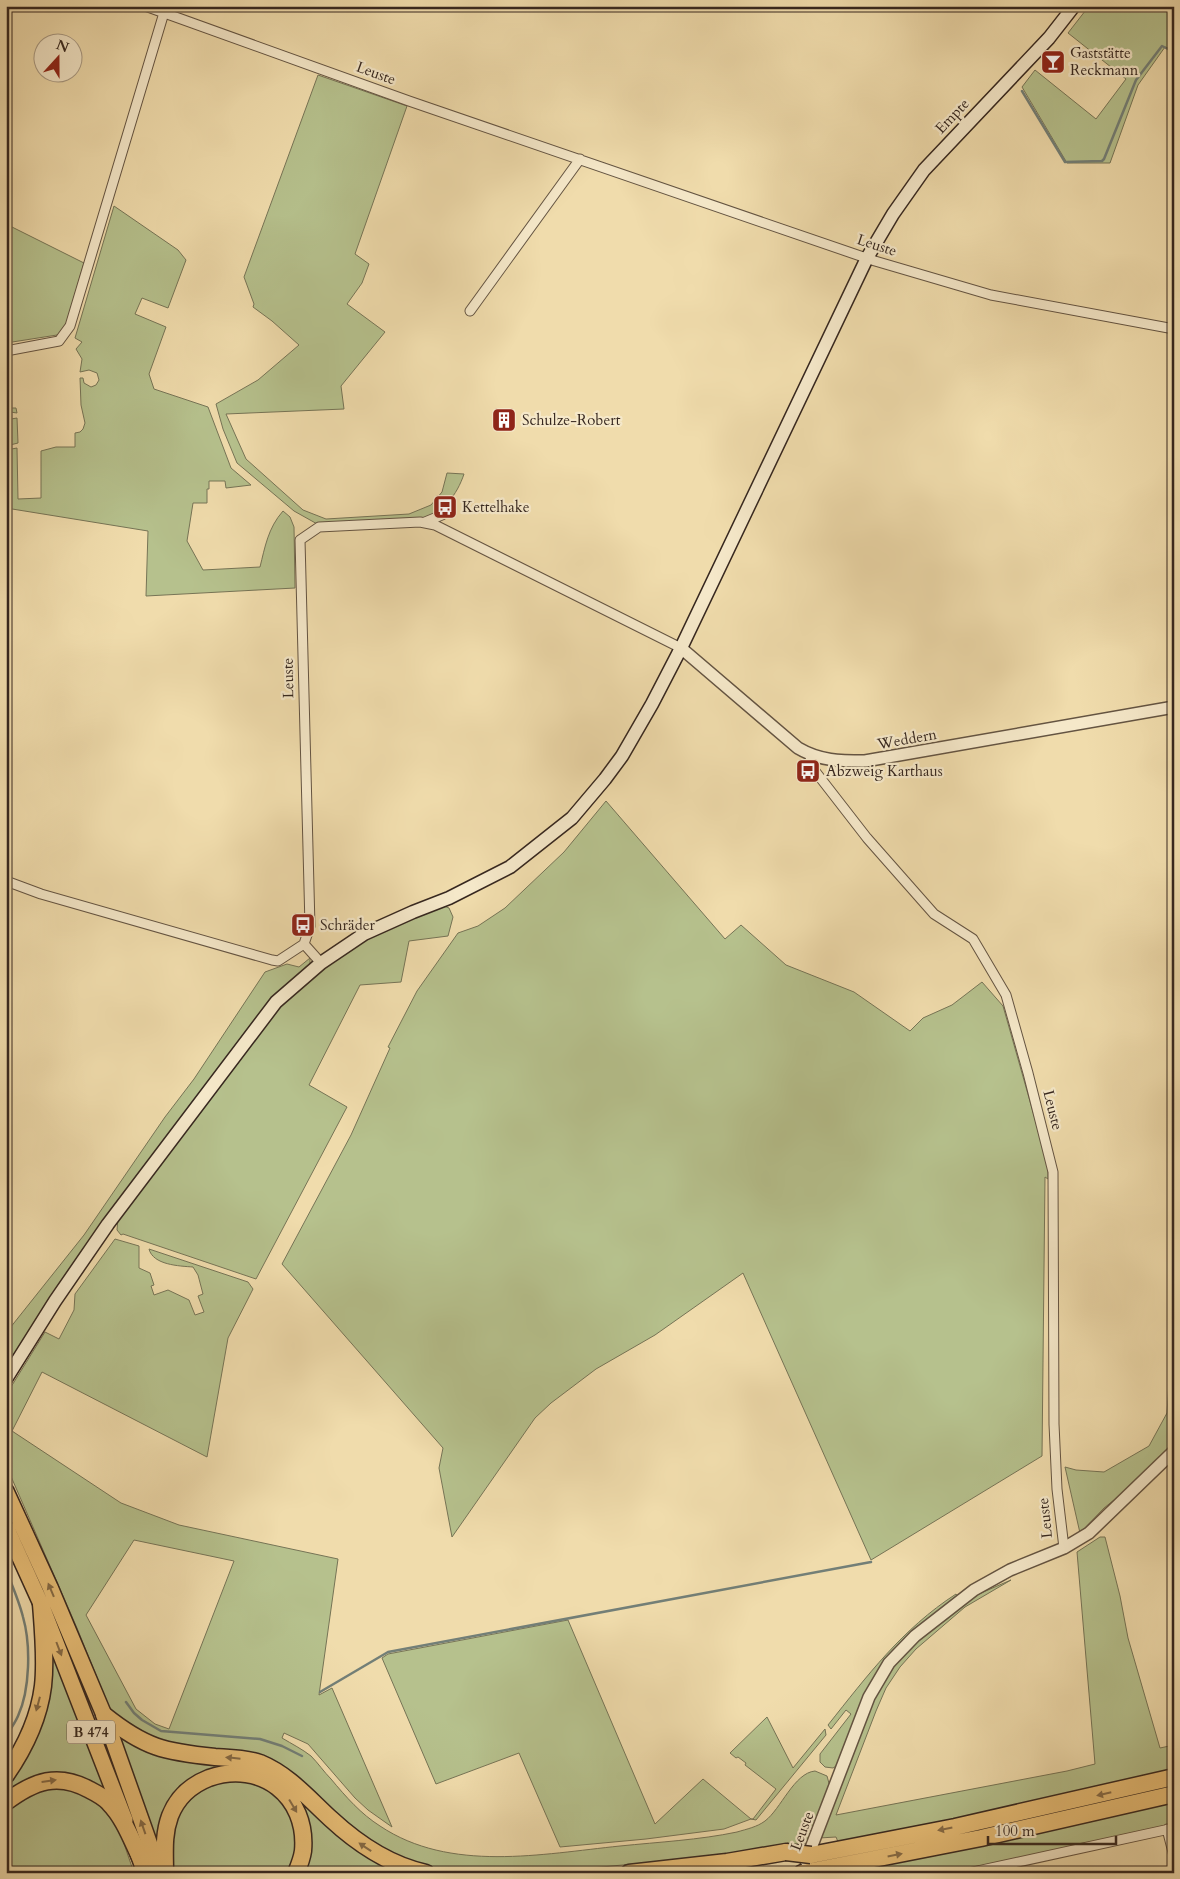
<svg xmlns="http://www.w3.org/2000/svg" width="1180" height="1879" font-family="Cardo,serif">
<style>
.green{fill:#b6c18d;stroke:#767456;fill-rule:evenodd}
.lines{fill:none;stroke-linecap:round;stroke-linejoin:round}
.stream{stroke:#737f77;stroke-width:2.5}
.minor-casing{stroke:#645442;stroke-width:11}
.tertiary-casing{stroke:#645442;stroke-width:14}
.secondary-casing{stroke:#36271f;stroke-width:15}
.trunk-casing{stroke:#36271f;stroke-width:18}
.motorway-casing{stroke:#36271f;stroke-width:19}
.minor{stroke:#f5e8c9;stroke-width:9}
.tertiary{stroke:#f5e8c9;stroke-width:11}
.secondary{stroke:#f5e8c9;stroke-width:12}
.trunk{stroke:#e8be76;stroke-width:15}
.motorway{stroke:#e8be76;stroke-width:16}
.motorway-bridge-casing{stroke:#36271f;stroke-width:19;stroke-linecap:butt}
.motorway-bridge{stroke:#e8be76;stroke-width:16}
.oneway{fill:#866b46}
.labels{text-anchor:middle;stroke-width:4.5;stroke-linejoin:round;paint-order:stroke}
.shield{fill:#f5e8c9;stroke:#6f6152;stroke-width:1}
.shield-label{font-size:14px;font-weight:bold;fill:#36271f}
.poi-label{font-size:15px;fill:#36271f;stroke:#f5e8c9;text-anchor:start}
.street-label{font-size:15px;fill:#36271f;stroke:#f5e8c9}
</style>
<rect width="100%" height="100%" fill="#f0dcac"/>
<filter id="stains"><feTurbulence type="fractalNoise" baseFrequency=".004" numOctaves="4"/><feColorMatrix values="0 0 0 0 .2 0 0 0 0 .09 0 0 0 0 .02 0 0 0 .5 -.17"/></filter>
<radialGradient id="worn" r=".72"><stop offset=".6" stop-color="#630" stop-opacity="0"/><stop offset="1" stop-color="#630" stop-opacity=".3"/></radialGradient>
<path class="green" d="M1089,6H1174V50L1165,47L1138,85L1110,163H1067L1022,87L1035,70L1096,119L1126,79L1068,33Z
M318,75L407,106L355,254L369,264L362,283L347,304L385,332L341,386L344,409L226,414L246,459L303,510L326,519L409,514L431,505L442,492L447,473L464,474C457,495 443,513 421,520L319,525L294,511L237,463L223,429L216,404L258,380L299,345L272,321L253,307L254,304L244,277Z
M114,206L178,250L186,260L168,308L142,298L135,314L166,327L149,374L154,389L208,407L231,468L251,485L226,488L225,481H209V489H207V503H193L187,541L203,570L260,567C265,547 268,528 283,511L290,517L294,527L295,588L146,596L148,531L6,508V450L17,448L18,499L41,498V451L56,447H75V433L80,432L83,429L85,423L81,405L80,378H83L84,383L91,387L96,385L99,380L97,373L89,370L80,372L82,359L76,349L82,342L75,338Z
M6,224L84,263L65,328L57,335L6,343Z
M6,408H16L17,413L10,412L11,419L17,418L18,443L6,446Z
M606,801L725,939L741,925L786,965L854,992L910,1031L923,1018L952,1005L982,982L1003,1006L1048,1165V1179L1045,1177L1042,1456L871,1560L743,1273L655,1335L596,1369L551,1403L535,1418L452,1537L439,1468L443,1448L282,1264L351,1135L390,1048L388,1047L417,991L458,933L478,926L505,908L564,852Z
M444,906L449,908L453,917L448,936L409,941L401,982L360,985L309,1085L347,1107L256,1279L123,1234L121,1235L117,1230L118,1218C152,1173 185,1128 219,1084C247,1046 276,1005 313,975C353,943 397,924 444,906Z
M310,958V965L6,1368V1333L84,1235L165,1117L194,1079L265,972L287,964L299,967Z
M115,1239L139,1246V1268L150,1273L154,1285L151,1286L154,1295L168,1290L189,1300L195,1315L204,1312L198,1296L203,1294L198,1275L193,1267C179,1266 153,1265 149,1249L248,1282L253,1289L228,1338L207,1457L42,1372L12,1431L121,1503L179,1525L338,1559L319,1695L332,1688L392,1827L368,1810L355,1798L308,1744L284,1733L282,1738C292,1744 302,1749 311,1756C318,1763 324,1772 331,1779C346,1797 361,1814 380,1826C450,1873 542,1854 620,1846C659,1842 699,1840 737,1832C747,1829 757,1827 765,1821C781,1809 794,1773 815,1771L827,1776L830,1787L810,1839H808L807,1843L683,1859L541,1873H452L435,1870L422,1867L360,1838L298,1781L151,1741L115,1715L109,1707L77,1628L6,1465V1395L45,1332L59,1339L74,1310L75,1294ZM134,1540L234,1561L169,1729L155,1724L136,1709L86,1615Z
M1174,1302V1445L1138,1481L1104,1508L1080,1533L1065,1467L1076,1470L1104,1472L1149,1446L1167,1413Z
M1100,1537H1105L1120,1596L1128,1638L1160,1748L1174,1745V1824L955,1873H851L836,1837L819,1838L870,1705L894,1665L912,1644L974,1596L1011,1580L965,1607L916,1649L900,1667L886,1688L876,1711L836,1815L1067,1771L1095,1764L1077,1552Z
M956,1594L958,1597L900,1645L838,1765L833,1768L825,1767L820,1762V1754L851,1714L846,1710L831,1729L828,1725C867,1676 902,1629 956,1594Z
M568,1620L655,1824L703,1779L751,1819H753L776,1789L745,1765L746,1763L738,1757L736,1758L730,1753L767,1717L793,1768L825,1729L826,1735L756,1820L751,1819L724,1829L646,1839L560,1847L519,1753L436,1784L382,1658L388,1654Z
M51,1645L106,1792L82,1780L6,1795V1783L22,1759Z
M119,1734C135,1745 152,1753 171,1757C205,1763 241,1758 272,1775C288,1783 300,1796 313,1808C341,1835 369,1859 406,1873H302C309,1859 311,1842 307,1828C293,1765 211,1747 173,1801C164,1815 161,1831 160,1848L158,1849L118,1735Z
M235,1779L261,1785L281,1799L293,1818L298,1842L290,1873H172C170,1843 172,1811 199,1793C203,1790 207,1786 212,1784C219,1782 227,1781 235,1779Z
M46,1787L71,1788L97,1802L108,1813L119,1829L134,1873H6V1812L11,1805Z"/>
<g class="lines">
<path class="stream" d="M1022,91L1065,162L1102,161L1104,159L1136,80L1162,46L1168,49L1174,46
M6,1570C12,1585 19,1601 23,1617C31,1645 30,1690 18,1716C15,1723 10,1730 6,1736
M320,1692L388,1652L871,1562
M126,1702L134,1713L142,1720L161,1731L260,1739L282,1746L302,1756"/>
<defs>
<path id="minor" d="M145,6L409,101L875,261L991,295L1174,329
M470,311L580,159
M6,351L59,341L70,326L166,6
M425,522L442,515L451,505
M810,755L811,763L815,771L867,838L934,914L973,939L1006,995L1028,1073L1053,1172L1054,1424L1057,1489L1064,1548
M6,881L41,894L272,960L278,961L304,944L310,926L300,540L319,527L420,522L435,525L681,648
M304,944L321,963
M1167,1829L1174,1856
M968,1873L1174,1828"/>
<path id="tertiary" d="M681,648L798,748C820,761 840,761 865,761L1174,707
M806,1861L869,1697L889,1663L915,1636L974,1590L1010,1570L1064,1548L1089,1533L1174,1451"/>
<path id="secondary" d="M6,1379L55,1301L108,1224L276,1002L321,963L364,934L413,912L449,898L510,867L572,818L605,779L622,756L652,704L681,648L867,258L893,214L924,170L1049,38L1074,6"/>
<path id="trunk" d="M6,1491L50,1587L104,1715L160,1873
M6,1527L41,1604L125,1820
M136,1848L145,1873"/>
<path id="motorway" d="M104,1715C145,1748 165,1752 215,1757C230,1758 247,1758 260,1763C289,1775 309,1799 331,1819C358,1844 389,1865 426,1873
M6,1775C24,1749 39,1718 43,1686C46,1660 43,1630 41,1604
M6,1802C34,1781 58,1772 90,1790C96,1793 104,1797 109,1803C124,1818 132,1841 141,1859
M811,1855L955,1827L1174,1777
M165,1873C165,1853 163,1835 170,1816C177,1798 191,1785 209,1778C261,1760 308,1796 303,1851C302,1858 299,1866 296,1873
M629,1873L727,1862L786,1852
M802,1873L981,1838L1174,1794"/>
</defs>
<use href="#minor" class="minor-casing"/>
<use href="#tertiary" class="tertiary-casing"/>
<use href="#secondary" class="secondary-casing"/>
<use href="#trunk" class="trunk-casing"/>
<use href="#motorway" class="motorway-casing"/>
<use href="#minor" class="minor"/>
<use href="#tertiary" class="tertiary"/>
<use href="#secondary" class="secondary"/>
<use href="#trunk" class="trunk"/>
<use href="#motorway" class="motorway"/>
<defs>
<path id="motorway-bridge" d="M786,1852L811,1855"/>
</defs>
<use href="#motorway-bridge" class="motorway-bridge-casing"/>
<use href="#motorway-bridge" class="motorway-bridge"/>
</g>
<defs><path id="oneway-solid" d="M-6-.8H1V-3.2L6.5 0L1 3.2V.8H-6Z" transform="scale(1.25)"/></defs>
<g class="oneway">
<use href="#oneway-solid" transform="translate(51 1590) rotate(-113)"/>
<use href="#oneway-solid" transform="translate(59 1649) rotate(69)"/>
<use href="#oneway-solid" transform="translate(38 1704) rotate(105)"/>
<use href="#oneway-solid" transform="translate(233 1758) rotate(-174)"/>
<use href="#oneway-solid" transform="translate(49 1781) rotate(-8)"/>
<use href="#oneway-solid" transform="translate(1104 1794) rotate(167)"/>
<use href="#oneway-solid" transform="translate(293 1806) rotate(59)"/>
<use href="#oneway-solid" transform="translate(143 1827) rotate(-109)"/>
<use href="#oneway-solid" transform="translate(945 1829) rotate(169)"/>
<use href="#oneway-solid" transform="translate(365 1847) rotate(-146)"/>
<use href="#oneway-solid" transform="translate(895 1855) rotate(-11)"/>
</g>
<defs>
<symbol id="bar-square" viewBox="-11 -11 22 22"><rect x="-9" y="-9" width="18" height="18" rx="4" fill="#8f2418" stroke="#f5e8c9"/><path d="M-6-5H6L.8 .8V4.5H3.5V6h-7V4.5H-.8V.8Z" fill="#fff"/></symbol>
<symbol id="building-square" viewBox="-11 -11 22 22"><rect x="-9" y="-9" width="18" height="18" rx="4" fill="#8f2418" stroke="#f5e8c9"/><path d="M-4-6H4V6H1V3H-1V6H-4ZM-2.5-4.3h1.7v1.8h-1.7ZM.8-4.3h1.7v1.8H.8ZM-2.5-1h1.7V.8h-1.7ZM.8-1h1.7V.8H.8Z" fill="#fff"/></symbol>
<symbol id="bus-square" viewBox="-11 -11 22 22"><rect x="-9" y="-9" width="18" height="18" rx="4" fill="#8f2418" stroke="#f5e8c9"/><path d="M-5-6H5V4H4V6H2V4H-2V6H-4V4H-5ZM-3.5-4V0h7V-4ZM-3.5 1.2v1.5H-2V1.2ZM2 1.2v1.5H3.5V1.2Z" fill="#fff"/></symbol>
</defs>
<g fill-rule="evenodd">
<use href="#bar-square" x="1039" y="48" width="28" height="28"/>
<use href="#building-square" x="490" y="406" width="28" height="28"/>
<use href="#bus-square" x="431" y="493" width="28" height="28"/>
<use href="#bus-square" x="794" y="757" width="28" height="28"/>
<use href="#bus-square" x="289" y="911" width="28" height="28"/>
</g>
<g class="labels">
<rect class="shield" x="67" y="1720.5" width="48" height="23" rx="4"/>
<g class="shield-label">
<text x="91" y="1737">B 474</text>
</g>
<g class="poi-label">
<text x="1070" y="58">Gaststätte<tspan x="1070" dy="17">Reckmann</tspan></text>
<text x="522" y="425">Schulze-Robert</text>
<text x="462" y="512">Kettelhake</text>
<text x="826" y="776">Abzweig Karthaus</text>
<text x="320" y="930">Schräder</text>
</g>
<g class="street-label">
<text transform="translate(376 73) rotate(20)" y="5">Leuste</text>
<text transform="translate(952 116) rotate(-47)" y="5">Empte</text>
<text transform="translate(877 245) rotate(18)" y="5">Leuste</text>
<text transform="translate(288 678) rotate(-91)" y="5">Leuste</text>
<text transform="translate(907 739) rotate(-10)" y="5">Weddern</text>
<text transform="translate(1053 1110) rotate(76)" y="5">Leuste</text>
<text transform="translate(1045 1518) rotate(-96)" y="5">Leuste</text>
<text transform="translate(802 1831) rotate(-69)" y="5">Leuste</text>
</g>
</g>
<rect width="1180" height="1879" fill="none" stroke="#f0dcac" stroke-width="25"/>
<rect x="8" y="8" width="1165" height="1864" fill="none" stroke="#36271f" stroke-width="2.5"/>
<rect x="12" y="12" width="1155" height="1854" fill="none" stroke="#36271f"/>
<g transform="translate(58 58) rotate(21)"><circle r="24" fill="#f5e8c9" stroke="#a99b85"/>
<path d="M0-4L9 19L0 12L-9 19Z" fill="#8f2418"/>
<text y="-8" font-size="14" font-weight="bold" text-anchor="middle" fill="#36271f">N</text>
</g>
<path d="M988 1836v8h128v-8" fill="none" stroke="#36271f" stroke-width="2.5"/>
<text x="995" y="1836" font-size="15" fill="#36271f" stroke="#f5e8c9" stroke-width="4" paint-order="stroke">100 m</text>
<rect width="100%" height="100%" filter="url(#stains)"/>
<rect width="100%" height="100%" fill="url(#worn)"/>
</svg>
